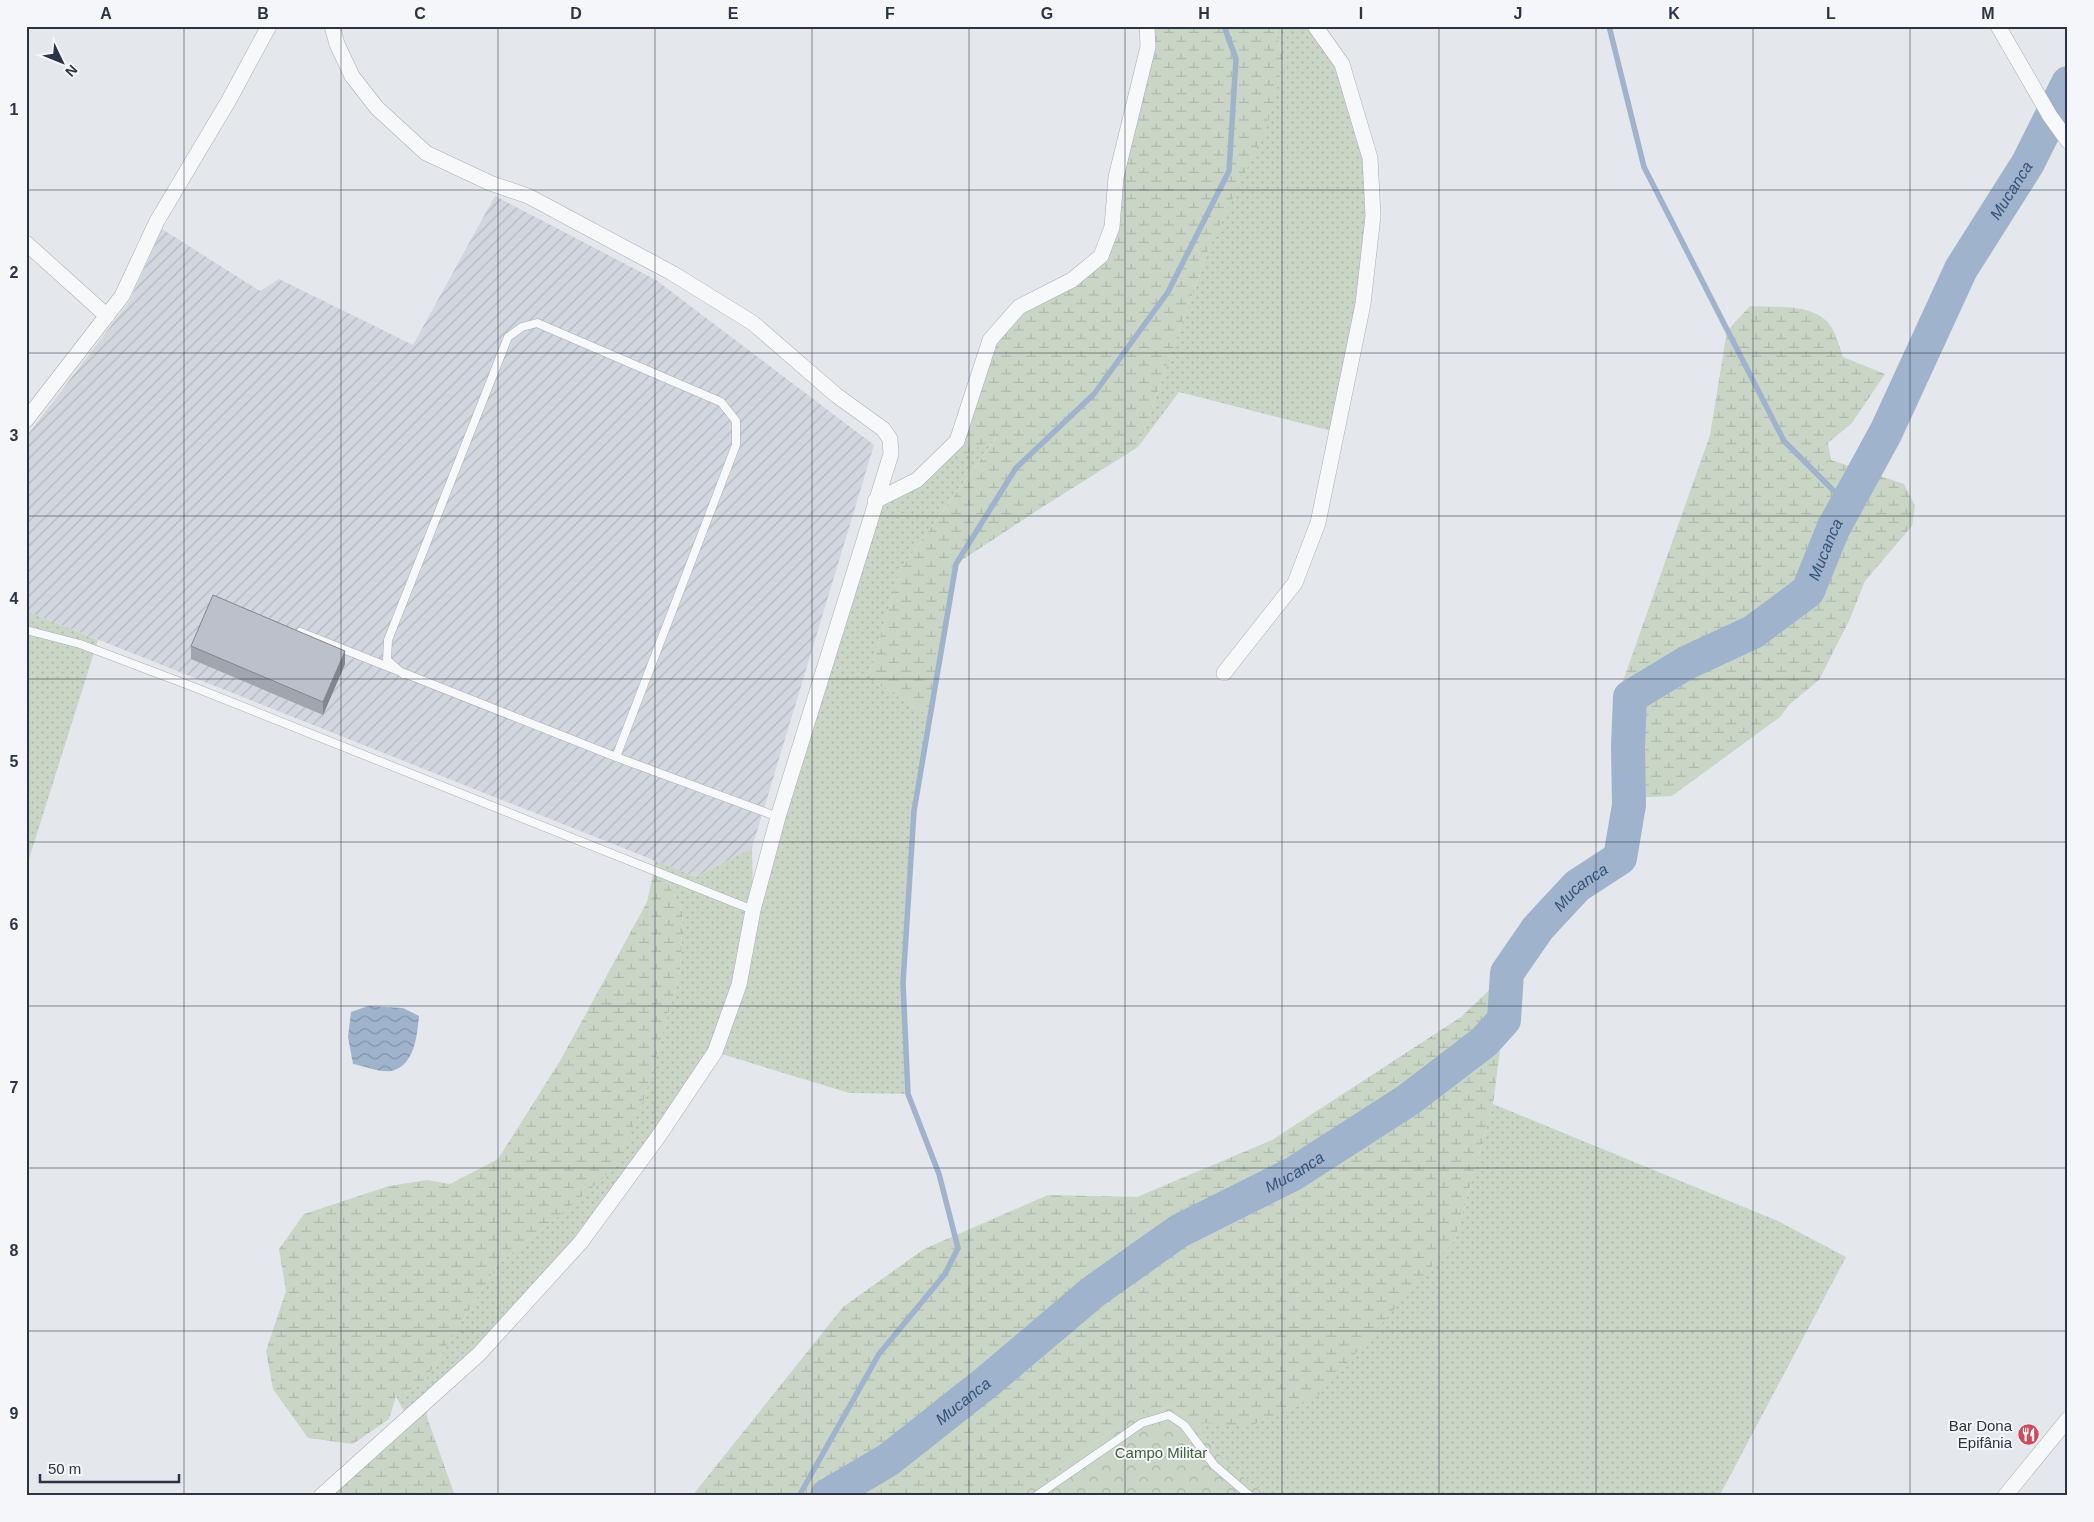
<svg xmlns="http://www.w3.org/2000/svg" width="2094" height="1522" font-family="Helvetica,sans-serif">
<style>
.industrial{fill:url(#industrial-furrows)}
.grass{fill:url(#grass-dots)}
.forest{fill:url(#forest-crowns)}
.wetland{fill:url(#wetland-marsh)}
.water{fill:url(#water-waves)}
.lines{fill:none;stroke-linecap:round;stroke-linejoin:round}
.stream{stroke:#9fb4cc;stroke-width:5.5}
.river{stroke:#9fb4cc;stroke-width:34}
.service-casing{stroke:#a9aeb7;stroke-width:9}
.minor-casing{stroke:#a9aeb7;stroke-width:16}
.service{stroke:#f7f8fa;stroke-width:8}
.minor{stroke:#f7f8fa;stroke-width:15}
.wall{fill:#a1a5ae}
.shaded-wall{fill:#83868d}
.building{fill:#bbc0ca;stroke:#83868d}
.grid{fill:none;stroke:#2b3445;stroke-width:1;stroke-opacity:0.55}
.labels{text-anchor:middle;stroke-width:4;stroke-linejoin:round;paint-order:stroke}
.poi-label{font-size:15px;fill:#2b3445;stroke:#f4f6f9;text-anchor:end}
.park-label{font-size:15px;fill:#3f6138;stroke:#f4f6f9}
.water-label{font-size:16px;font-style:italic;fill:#34527a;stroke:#f4f6f9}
.neatline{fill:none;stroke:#2b3445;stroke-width:2}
.grid-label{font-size:16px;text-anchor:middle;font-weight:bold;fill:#2b3445}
</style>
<defs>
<pattern id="industrial-furrows" width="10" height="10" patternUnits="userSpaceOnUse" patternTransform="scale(1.25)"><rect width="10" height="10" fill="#d2d6de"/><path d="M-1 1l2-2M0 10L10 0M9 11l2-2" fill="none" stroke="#b4b8c0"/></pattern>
<pattern id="grass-dots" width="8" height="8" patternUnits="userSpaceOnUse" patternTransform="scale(1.25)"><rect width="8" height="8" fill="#c9d6c5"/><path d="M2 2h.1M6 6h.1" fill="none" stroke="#adb8ab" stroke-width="1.8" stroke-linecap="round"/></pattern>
<pattern id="forest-crowns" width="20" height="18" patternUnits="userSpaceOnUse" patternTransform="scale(1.25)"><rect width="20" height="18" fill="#c9d6c5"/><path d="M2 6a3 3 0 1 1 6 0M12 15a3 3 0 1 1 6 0" fill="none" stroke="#adb8ab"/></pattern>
<pattern id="wetland-marsh" width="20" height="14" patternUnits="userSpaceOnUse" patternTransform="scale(1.25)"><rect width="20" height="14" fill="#c9d6c5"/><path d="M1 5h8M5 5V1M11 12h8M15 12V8" fill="none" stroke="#adb8ab"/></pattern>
<pattern id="water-waves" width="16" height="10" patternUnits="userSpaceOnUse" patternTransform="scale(1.25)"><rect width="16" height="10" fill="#9fb4cc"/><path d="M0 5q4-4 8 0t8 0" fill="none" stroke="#8293a7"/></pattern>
</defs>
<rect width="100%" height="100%" fill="#e4e7ec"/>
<path class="industrial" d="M495,196L656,280L874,445L752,848L696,877L26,611V437L129,302L162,229L260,291L279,279L413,345Z"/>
<path class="grass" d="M1274,26H1315L1342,64L1370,158L1373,216L1336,432L1179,392L1138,447L1209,248L1267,123L1284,61Z
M998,435L900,570L868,678L931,717L914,811L903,983L908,1094L849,1093L715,1052L581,1242L408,1420L396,1396L422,1385L498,1264L561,1214L644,1099L680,972L683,911L656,861L696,877L752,848L753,908L875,501Z
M26,611L98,640L29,859L26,858Z
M1493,1104L1778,1221L1846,1257L1721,1493L1722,1496H1267L1227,1464L1194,1422H1259L1455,1240Z"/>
<path class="forest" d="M1171,1406L1194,1422L1227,1464L1267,1496H1019L1133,1416Z"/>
<path class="wetland" d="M1147,26H1274L1284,61L1266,129L1209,248L1138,447L1041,508L956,564L931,717L868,678L900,570L997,437L917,480L957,441L990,340L1019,307L1101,256Z
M1750,306C1776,308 1816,302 1832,328C1837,337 1840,348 1843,357L1885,374L1852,423L1828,443L1831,460L1904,484L1915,506L1912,526L1865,581L1849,621L1819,680L1790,704L1780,717L1672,796L1629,798L1623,681L1710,435L1727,331Z
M656,861L683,911L680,972L644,1099L617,1166L561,1214L498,1264L422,1385L396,1396L389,1419L353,1444L308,1438L273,1389L266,1351L286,1291L279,1249L304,1214L389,1186L427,1180L450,1184L498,1159L560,1061L647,902Z
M1507,973L1504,1020L1493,1104L1455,1240L1319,1395L1248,1427L1194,1422L1171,1406L1133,1416L1019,1496H692L843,1307L924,1249L1048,1195L1137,1197L1272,1140L1461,1017Z
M426,1403L427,1417L455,1496H321Z"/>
<path class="water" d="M368,1006L403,1008L419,1016C417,1035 415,1066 391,1071C381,1073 364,1066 353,1064L348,1037L351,1012Z"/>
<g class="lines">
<path class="stream" d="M1609,26L1644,167L1784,441L1847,504
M799,1496L879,1354L945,1274L958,1248L939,1174L908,1094L903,983L914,811L956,564L1016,468L1094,394L1168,292L1229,171L1236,59L1224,26"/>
<path class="river" id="s1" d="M827,1496L888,1460L988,1381L1093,1292L1179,1231L1293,1174L1408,1100L1484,1042L1504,1020L1507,973L1538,928L1577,886L1620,858L1629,805L1628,747L1630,697L1686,663L1753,632L1808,591L1833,529L1886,432L1961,269L2028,163L2068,83"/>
<defs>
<path id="service" d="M26,630L80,644L191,686L753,910
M300,632L616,757L778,817
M403,674L387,660L388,640L508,337L522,327L537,323L721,402L736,421V445L616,757
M1036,1496L1142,1423L1169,1415L1184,1425L1214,1465L1250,1496"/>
<path id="minor" d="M1998,26L2050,116L2068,141
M26,243L107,316
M26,420L122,296L157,221L229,100L269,26
M875,501L917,480L957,441L990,340L1019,307L1072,280L1101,256L1112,227L1116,177L1148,47L1147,26
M1224,673L1295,583L1318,523L1363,304L1373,216L1370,158L1342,64L1315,26
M321,1496L479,1354L581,1242L658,1137L715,1052L739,985L753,910L778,817L891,454L890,439L883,429L836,395L753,323L672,273L528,196L490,183L426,153L377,108L352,76L337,44L332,26
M2005,1496L2068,1419"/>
</defs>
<use href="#service" class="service-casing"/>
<use href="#minor" class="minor-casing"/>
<use href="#service" class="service"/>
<use href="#minor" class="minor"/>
</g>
<path class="wall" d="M191,646L345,664L323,715L191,659Z"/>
<path class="shaded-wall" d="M345,651V664L323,715V702Z"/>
<path class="building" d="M213,595L345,651L323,702L191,646Z"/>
<path class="grid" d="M184,26V1496M341,26V1496M498,26V1496M655,26V1496M812,26V1496M969,26V1496M1125,26V1496M1282,26V1496M1439,26V1496M1596,26V1496M1753,26V1496M1910,26V1496M26,190H2068M26,353H2068M26,516H2068M26,679H2068M26,842H2068M26,1006H2068M26,1168H2068M26,1331H2068"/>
<defs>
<symbol id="restaurant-disc" viewBox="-11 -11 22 22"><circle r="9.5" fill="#d1495b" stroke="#f4f6f9"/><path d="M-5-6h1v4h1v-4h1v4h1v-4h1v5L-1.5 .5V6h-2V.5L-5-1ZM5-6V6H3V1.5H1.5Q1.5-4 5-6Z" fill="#fff"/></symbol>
</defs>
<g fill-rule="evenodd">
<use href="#restaurant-disc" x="2016" y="1422" width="25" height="25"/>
</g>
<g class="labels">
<g class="poi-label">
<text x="2012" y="1431">Bar Dona<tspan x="2012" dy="17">Epifânia</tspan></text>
</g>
<g class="park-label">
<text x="1161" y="1458">Campo Militar</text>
</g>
<g class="water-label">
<text dy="6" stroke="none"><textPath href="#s1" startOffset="1861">Mucanca</textPath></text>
<text dy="6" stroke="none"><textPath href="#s1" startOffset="1456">Mucanca</textPath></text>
<text dy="6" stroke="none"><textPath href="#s1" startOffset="992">Mucanca</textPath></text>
<text dy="6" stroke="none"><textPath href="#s1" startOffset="571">Mucanca</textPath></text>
<text dy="6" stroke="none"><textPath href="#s1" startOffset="166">Mucanca</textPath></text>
</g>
</g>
<rect width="2094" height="1522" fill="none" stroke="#f4f6f9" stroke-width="55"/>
<g transform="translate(62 62) rotate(133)" stroke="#f4f6f9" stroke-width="4" paint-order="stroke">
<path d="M0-4L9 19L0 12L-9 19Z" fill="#2b3445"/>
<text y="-8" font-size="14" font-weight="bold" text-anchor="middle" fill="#2b3445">N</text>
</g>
<path d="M40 1474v8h139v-8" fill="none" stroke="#2b3445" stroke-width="2.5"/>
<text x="48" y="1474" font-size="15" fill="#2b3445" stroke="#f4f6f9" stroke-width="4" paint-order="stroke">50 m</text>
<rect x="28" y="28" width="2038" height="1466" class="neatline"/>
<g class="grid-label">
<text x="106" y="19">A</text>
<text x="263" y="19">B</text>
<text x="420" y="19">C</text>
<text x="576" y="19">D</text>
<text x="733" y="19">E</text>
<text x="890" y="19">F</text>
<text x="1047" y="19">G</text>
<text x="1204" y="19">H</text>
<text x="1361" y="19">I</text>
<text x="1518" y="19">J</text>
<text x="1674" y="19">K</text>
<text x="1831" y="19">L</text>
<text x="1988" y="19">M</text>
<text x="14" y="115">1</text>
<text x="14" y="278">2</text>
<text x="14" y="441">3</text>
<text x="14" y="604">4</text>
<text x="14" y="767">5</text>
<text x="14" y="930">6</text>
<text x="14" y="1093">7</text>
<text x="14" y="1256">8</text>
<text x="14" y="1419">9</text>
</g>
</svg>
